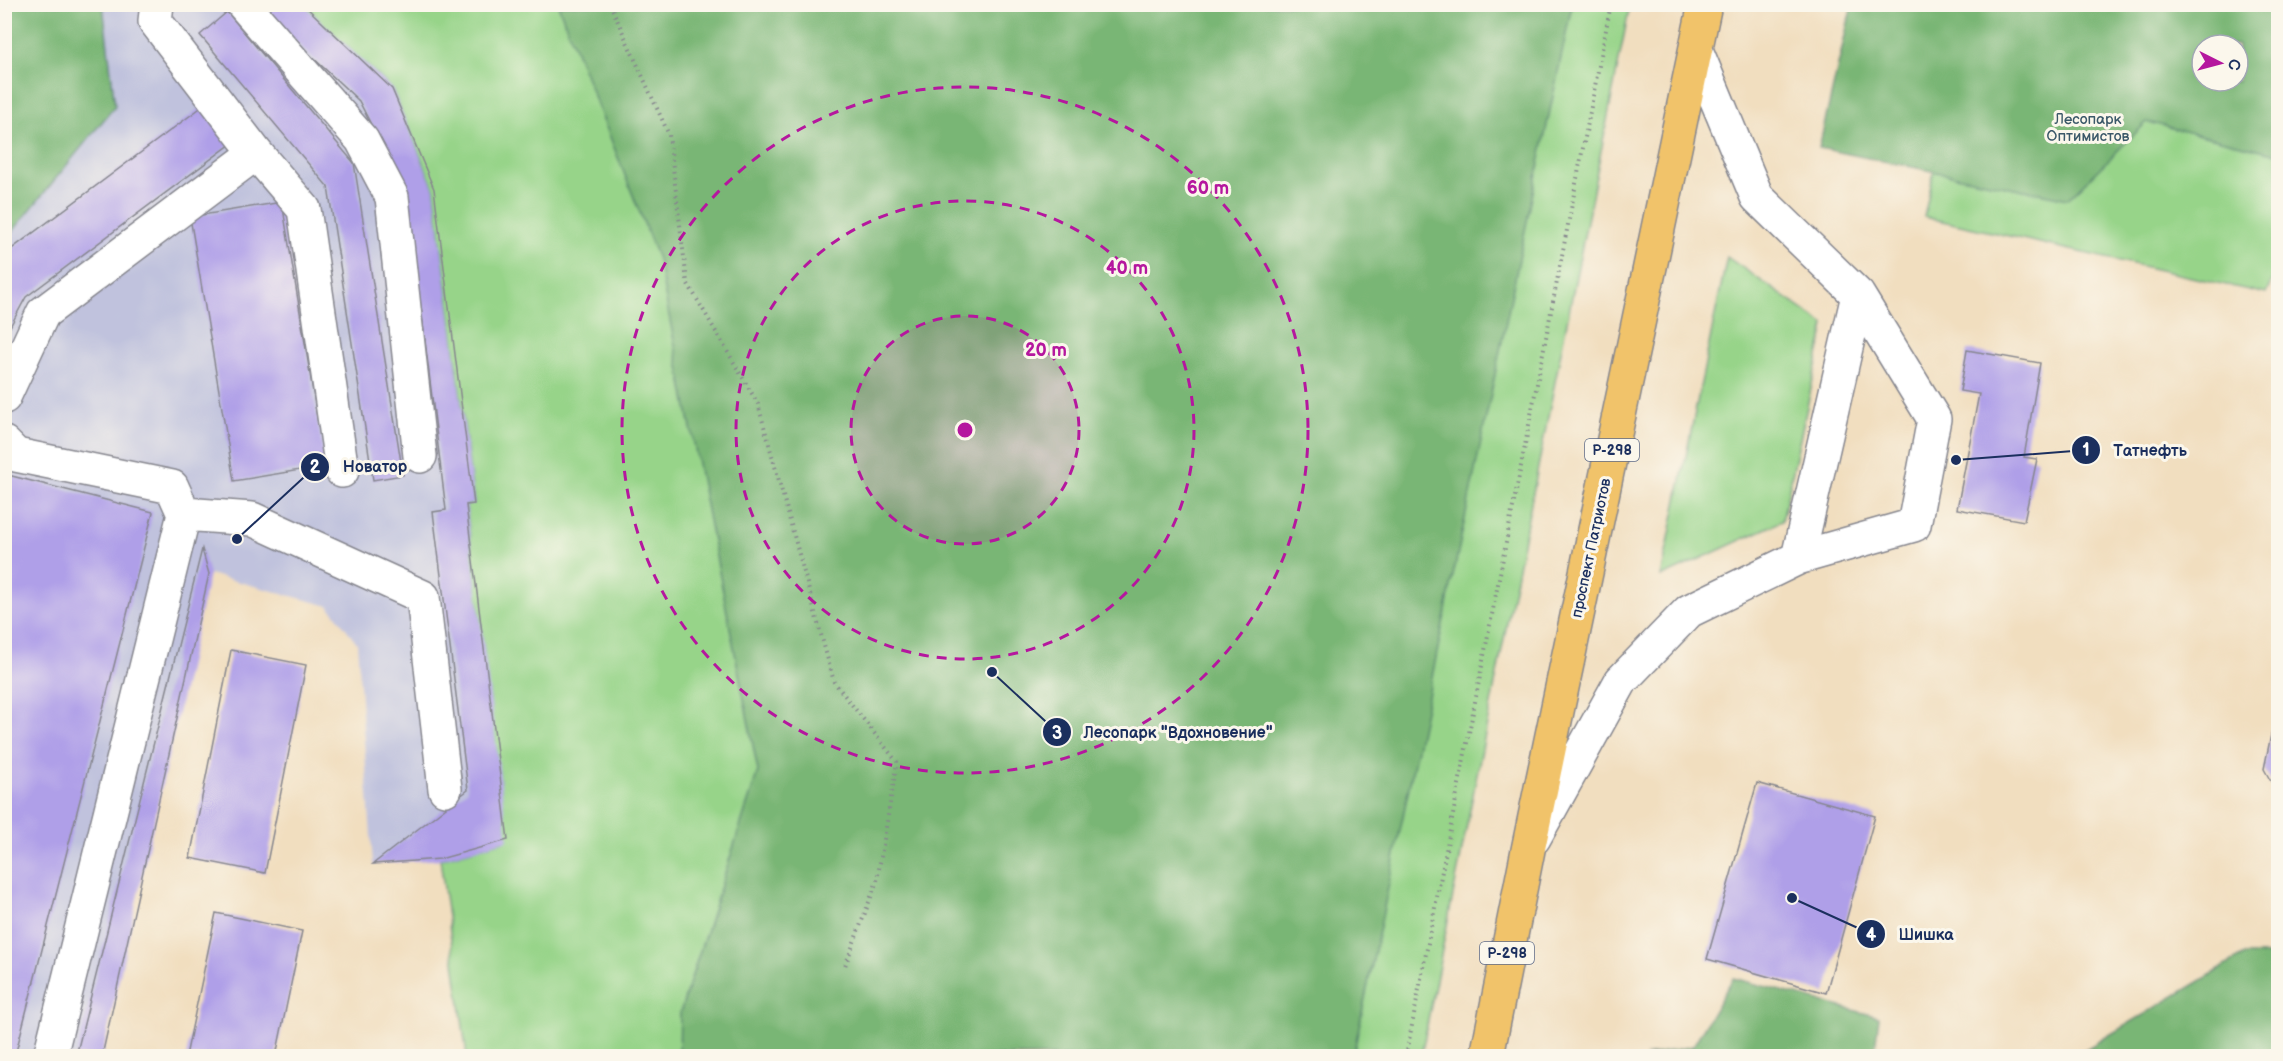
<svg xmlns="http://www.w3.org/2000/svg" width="2283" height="1061" font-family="'Balsamiq Sans',sans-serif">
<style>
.industrial{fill:#c0c2dd}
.green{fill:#97d489;stroke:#598274;stroke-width:1.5;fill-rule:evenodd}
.forest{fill:#79b675;stroke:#4a726a;stroke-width:1.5;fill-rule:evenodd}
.building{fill:#af9fe8}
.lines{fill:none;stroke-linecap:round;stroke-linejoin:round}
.minor-casing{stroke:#86868e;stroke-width:36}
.highway-casing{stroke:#86868e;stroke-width:36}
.path{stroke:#86868e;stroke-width:4;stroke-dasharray:1.5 4.5;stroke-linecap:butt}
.minor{stroke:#fff;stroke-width:33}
.highway{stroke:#f1c36a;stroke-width:33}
.ring{fill:none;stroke:#b5179e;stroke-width:3;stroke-dasharray:10 8}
.labels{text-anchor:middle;stroke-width:6;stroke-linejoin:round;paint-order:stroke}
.shield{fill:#fbf7ec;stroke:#5e6b89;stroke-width:1.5}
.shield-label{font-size:14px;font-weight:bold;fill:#1b2f5e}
.park-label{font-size:15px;fill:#3a5869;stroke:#fbf7ec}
.street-label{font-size:15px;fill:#1b2f5e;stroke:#fbf7ec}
.centre{fill:#b5179e;stroke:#fbf7ec;stroke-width:3}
.ring-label{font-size:18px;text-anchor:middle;font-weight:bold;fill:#b5179e;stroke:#fbf7ec;stroke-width:6;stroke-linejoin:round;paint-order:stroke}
.leader{fill:none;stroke:#1b2f5e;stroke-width:2}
.callout-dot{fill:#1b2f5e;stroke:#fbf7ec;stroke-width:2}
.mark-label{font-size:18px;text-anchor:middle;font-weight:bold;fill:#fff}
.callout-label{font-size:16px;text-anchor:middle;font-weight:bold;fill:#1b2f5e;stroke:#fbf7ec;stroke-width:6;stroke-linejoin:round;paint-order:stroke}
</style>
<rect width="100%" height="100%" fill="#fbf7ec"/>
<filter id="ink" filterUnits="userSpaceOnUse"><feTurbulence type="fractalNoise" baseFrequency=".0167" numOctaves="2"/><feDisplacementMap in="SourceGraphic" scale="12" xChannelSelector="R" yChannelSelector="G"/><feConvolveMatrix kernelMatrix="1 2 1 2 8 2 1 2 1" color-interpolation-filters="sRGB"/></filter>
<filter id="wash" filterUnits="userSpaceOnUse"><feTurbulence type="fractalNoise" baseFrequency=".008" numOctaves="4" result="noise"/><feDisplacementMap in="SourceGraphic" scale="24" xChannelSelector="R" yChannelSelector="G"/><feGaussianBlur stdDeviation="1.35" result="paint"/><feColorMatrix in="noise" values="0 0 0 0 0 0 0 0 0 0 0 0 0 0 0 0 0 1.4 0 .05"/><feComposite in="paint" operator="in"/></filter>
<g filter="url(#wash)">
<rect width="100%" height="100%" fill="#f1debf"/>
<path class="industrial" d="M103,5H303L392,89L434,189L474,503L508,840L440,859L373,864L357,643L329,606L209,574L95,1056H5V241L114,106Z"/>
<path class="green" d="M303,5H1630L1421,1056H467L440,859L507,840L466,505L474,503L434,189L392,89Z
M1970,5H2278V266L2266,294L1924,217ZM2202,45H2238V81H2202Z
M1727,257L1825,325L1782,521L1661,577Z"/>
<path class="forest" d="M5,4L103,5L115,106L5,241Z
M558,5H1572L1353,1056H679L680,1013L758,771L658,259Z
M1852,5H2278V154L2147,122L2068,199L1819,148ZM2202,45H2238V81H2202Z
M2244,955H2278V1056H2074Z
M1733,978L1879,1017L1874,1056H1645L1693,1046Z"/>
<g id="blocks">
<path class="building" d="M256,4H303L392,89L434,189L474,504L466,505L508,840L440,859L373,864L468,790L433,512L446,510L407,195L359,101Z
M227,12L354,163L403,475L373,480L328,187L200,35Z
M203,106L231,144L26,297L5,336V254Z
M282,202L325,466L234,481L190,217Z
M1967,350L2040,363L2024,457L2037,459L2024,521L1957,509L1979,394L1960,391Z
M4,474L153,512L15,1056H4Z
M202,549L209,574L102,1056H76Z
M231,650L306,665L265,873L190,858Z
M2278,724V794L2264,769L2272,730Z
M1757,783L1875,816L1826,993L1707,959Z
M216,913L302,931L276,1056H186Z"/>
</g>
</g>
<g filter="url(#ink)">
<use href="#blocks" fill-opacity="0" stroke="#86868e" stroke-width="1.5"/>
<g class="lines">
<defs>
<path id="minor" d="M157,4L155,21L256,153L304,209L342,471
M243,4L362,140L392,197L420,456
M4,397L43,313L256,153
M4,443L16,455L172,487L184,514
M1798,558L1858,295
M1534,838L1621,681L1689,611L1798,558L1914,525L1934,419L1858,295L1757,197L1696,50
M50,1056L184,514L252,519L423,597L445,789"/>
<path id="highway" d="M1487,1056L1528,850L1705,4"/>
</defs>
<use href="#minor" class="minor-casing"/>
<use href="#highway" class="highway-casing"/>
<path class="path" d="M610,4L669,135L687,282L758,404L834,682L897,762L877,881L845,966
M2272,4L2278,35
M1406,1056L1611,4"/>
<use href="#minor" class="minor"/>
<use href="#highway" class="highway"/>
</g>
</g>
<circle cx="965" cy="430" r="114" fill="#b5179e" fill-opacity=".12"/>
<g class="ring">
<circle cx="965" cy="430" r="114"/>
<circle cx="965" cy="430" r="229"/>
<circle cx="965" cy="430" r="343"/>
</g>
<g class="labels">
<g class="shield">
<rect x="1585" y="439" width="54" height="22" rx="4.5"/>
<rect x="1480" y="942" width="54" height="22" rx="4.5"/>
</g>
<g class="shield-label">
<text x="1612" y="455">Р-298</text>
<text x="1507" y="958">Р-298</text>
</g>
<g class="park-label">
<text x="2088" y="124">Лесопарк<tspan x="2088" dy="17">Оптимистов</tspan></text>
</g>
<g class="street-label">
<text transform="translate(1591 548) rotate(-78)" y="5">проспект Патриотов</text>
</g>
</g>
<circle cx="965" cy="430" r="9" class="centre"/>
<g class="ring-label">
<text x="1208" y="194">60 m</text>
<text x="1127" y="274">40 m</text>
<text x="1046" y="356">20 m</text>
</g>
<path class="leader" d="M1956 460L2086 450M237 539L315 467M992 672L1057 732M1792 898L1871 934"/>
<g class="callout-dot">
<circle cx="1956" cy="460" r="6"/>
<circle cx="237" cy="539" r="6"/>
<circle cx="992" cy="672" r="6"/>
<circle cx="1792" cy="898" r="6"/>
<circle cx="2086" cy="450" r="15"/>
<circle cx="315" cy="467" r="15"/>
<circle cx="1057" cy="732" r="15"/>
<circle cx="1871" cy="934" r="15"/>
</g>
<g class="mark-label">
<text x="2086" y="456">1</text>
<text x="315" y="473">2</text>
<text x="1057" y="739">3</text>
<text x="1871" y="941">4</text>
</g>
<g class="callout-label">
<text x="2150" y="456">Татнефть</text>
<text x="375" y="472">Новатор</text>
<text x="1178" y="738">Лесопарк "Вдохновение"</text>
<text x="1926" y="940">Шишка</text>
</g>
<rect width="2283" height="1061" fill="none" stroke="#fbf7ec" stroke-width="24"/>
<g transform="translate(2220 63) rotate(96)"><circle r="28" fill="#fbf7ec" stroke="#a1a7b3" stroke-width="1.5"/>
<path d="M0-4.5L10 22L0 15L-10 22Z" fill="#b5179e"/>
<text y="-9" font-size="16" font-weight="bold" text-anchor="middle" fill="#1b2f5e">С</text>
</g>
</svg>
